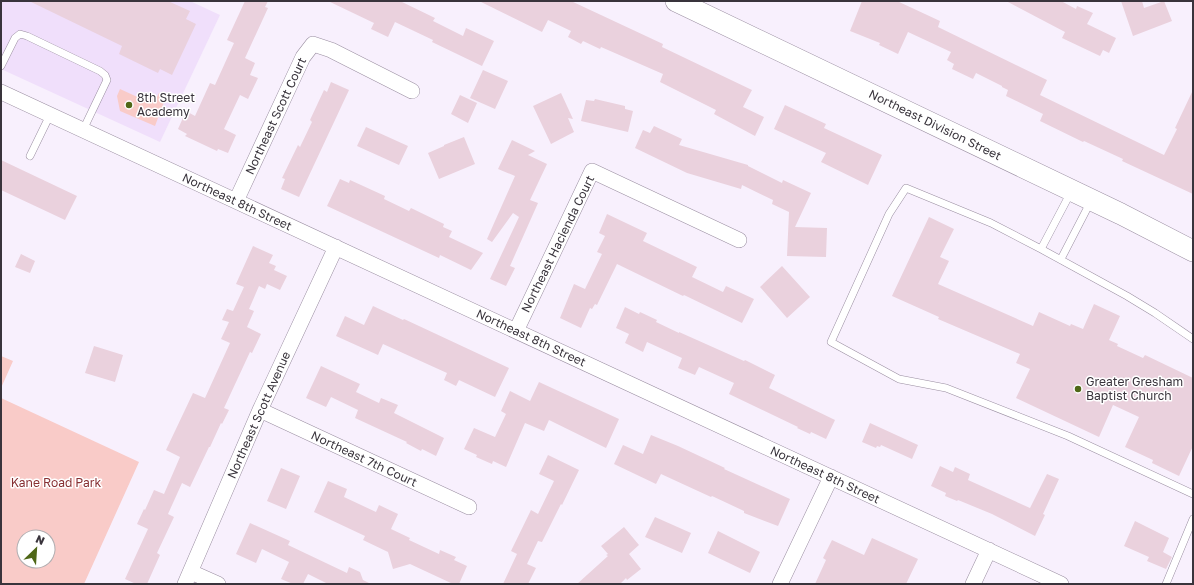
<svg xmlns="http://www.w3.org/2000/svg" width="1194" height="585" font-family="'Golos Text',sans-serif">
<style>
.built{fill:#f0dffb}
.green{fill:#f9cbc8;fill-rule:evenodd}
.building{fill:#ead1dd}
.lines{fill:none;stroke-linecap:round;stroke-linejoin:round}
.lane-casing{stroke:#9a8ea1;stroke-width:8}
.street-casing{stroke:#9a8ea1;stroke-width:16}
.secondary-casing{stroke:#9a8ea1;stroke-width:22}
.lane{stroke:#fff;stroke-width:7}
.street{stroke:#fff;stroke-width:15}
.secondary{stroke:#fff;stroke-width:21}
.poi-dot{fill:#4f6717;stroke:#fff;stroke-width:1.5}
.labels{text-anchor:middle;stroke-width:3;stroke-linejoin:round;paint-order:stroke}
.poi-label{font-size:12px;fill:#39343c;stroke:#fff;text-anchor:start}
.street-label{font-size:12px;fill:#39343c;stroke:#fff}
.park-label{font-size:12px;fill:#873033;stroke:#fff}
</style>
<rect width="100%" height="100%" fill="#f8f0fd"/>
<path class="built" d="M1,1H190L220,15L160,142L1,69Z"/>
<path class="green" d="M120,89L144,100L149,94L157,97L159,93L167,94L155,126L120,111L117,96Z
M1,356L13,361L1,388Z
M1,398L139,462L84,584H1ZM24,537H48V561H24Z"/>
<path class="building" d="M29,1H168L190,11L186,19L196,24L172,75L160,69L158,73L119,54L122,46Z
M245,1H268L265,7L268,8L245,58L255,63L250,75L258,78L248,99L240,95L224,129L236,135L228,153L218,149L217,151L185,136L187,134L178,129L186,111L195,116L210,83L215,85L234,43L227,40Z
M328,1H400L435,18L433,21L463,36L466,28L494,41L482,66L432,42L433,40L395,22L388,37L371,29L374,23Z
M479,1H571L663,44L662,47L752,90L743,107L764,117L755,136L714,114L716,110L660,82L663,74L601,47L600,49L583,41L581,44L568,37L571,31L548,20L542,32Z
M862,1H897L940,21L938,27L1047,80L1040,95L1164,155L1177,129L1175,128L1193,90V194L1122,161L1123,159L1084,141L1083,142L1040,121L1043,114L1006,96L1008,90L1002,87V86L976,73L973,79L952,69L954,64L947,60L951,52L908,32L898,54L879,45L880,43L850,31Z
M1006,1H1061L1076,9L1077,6L1093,13L1087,24L1116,38L1109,53L1103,50L1100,56L1062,38L1065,32Z
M1121,1H1142L1144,8L1164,1L1172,21L1133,36Z
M483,70L508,81L495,109L470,98Z
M331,82L349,90L299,197L281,189L285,179L282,178L298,145L300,147L312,122L310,120L324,90L327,92Z
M561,93L573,119L568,118L574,132L551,144L533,106Z
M460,95L477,103L468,123L451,114Z
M595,99L625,106V109L633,111L628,132L581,121L586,100L594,101Z
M785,105L826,124L824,128L882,155L868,185L821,162L826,153L774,129Z
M654,126L682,139L679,145L748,165V166L782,183L783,180L811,193L795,227L827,228L826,257L787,256L789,212L772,204L773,200L742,185L741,189L687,173L635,148L643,130L650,133Z
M366,127L408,146L399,165L357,146Z
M464,137L475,164L439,179L428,153L444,146V145Z
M512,140L535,151L528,155L547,164L530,200L538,203L510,266L515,268L506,286L490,279L519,217L513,213L492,242L487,239L515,176L498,169Z
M1,160L77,196L65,220L1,190Z
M340,179L349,183L350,180L385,196L384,199L409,211L411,208L444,224L443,227L452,231L449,237L483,253L471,270L440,255L439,258L327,206Z
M607,214L647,233L643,241L697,267L692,277L723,292L726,286L754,299L742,323L684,295L683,296L617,264L597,305L595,304L592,309L590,308L581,328L560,318L574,284L585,289L602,254L597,252L605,236L599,233Z
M929,217L954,229L940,257L949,261L938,284L1033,326L1039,312L1070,326L1071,324L1083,329L1094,304L1120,316L1109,340L1118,344L1117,346L1143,358L1145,355L1193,378V446L1179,476L1152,463L1153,460L1125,447L1139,417L1113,405L1099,437L1016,398L1030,369L1016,363L1020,354L938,319L939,317L892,296Z
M253,246L273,255L269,263L276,266L274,270L287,276L280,290L267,284L265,289L259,286L249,309L254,311L247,327L261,334L252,353L250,352L224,408L229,410L222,424L221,423L210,447H209L190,487L182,483L168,514L174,517L157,553L160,555L147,584H136L125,579L148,529L137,524L144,509L145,510L154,490L164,494L180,457L166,450L193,393L205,398L230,343L221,339L229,322L222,320L227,309L233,311L244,287L236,284Z
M21,254L35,261L30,273L15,267Z
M782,266L810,297L787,318L760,287Z
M373,306L403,320L404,319L509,368L495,397L459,380L456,386L444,380L447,373L383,344L378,355L336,336L345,316L364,325Z
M625,307L639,314L640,312L657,320L656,322L679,333V332L744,361L745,360L775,375L769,388L835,420L826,439L811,432L810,434L797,428L798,427L729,394L734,383L699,367L695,375L678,368L682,358L647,342L643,352L625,343L629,334L616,328Z
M94,346L123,355L115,382L85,373Z
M321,366L360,384L356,392L379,403L381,398L398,405L394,413L444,438L436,456L422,449L421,451L406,443L407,442L355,418L358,410L331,397L326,407L306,398Z
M539,382L619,419L606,448L549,420L544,431L525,423L506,467L493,461L492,464L476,457L477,455L464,449L474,428L495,437L506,414L501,411L510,391L530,401Z
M870,423L918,445L912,459L881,445L880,447L877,446L876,448L862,442Z
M651,435L678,446L725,468L724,469L790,499L778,526L744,513V511L712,496L711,497L661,474L656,484L614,464L623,445L643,454Z
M548,455L579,470L562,505L561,504L542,542L538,541L527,564L536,568L528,584H503L517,554L511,551L531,510L538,514L554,481L539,474Z
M940,466L953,472L955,467L970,474L968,480L1030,508L1047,474L1059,479L1043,514L1045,515L1035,536L992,514L958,500L957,501L945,496L946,493L931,486Z
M281,468L300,476L286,509L267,501Z
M328,481L347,489L344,497L376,512L379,505L398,514L391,529L410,538L409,540L439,554L440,550L456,557L454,560L467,566L459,584H453L410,564L393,569L388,552L363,540L365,536L314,512Z
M655,517L691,533L682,553L645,537Z
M1135,521L1169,538L1163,552L1172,557L1166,569L1147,561L1149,557L1124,546Z
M250,523L290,541L288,545L347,573L349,567L360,572L363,580L371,584H328L308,574L303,584H293L281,579L289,562L262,549L256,563L236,554Z
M624,527L639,545L629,554L641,569L627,580L626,578L620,584H577L608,556L606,555L608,554L601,546Z
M718,531L760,552L750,573L708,553Z
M872,538L918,559L906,584H815L826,560L823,558L832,540L864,555Z"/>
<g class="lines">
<defs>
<path id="lane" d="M1,66L15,38L20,34L27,36L100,71L105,75L107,80L83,130
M30,156L50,115
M1041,249L1071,192
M1061,259L1091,201
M1193,339L1155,313L1127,296L1041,249L991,223L906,188L889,214L831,342L899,379L946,388L1068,436L1193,494
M1166,584L1193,519"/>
<path id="street" d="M1,92L1061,584
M236,201L303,57L313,44L331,50L412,91
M516,331L592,171L739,240
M260,410L469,507
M191,572L218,584
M185,584L260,410L336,247
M780,584L831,477
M973,584L989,550"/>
<path id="secondary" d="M676,1L1121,214L1193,251"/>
</defs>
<use href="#lane" class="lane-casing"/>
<use href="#street" class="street-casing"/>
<use href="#secondary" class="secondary-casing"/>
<use href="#lane" class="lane"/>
<use href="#street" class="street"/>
<use href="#secondary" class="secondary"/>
</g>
<g class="poi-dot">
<circle cx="129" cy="105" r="4"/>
<circle cx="1078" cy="389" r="4"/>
</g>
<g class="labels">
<g class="poi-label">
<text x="137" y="102">8th Street<tspan x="137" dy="14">Academy</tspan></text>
<text x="1086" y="386">Greater Gresham<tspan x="1086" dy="14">Baptist Church</tspan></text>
</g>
<g class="street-label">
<text transform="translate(276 116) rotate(-65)" y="4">Northeast Scott Court</text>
<text transform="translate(935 125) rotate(26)" y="4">Northeast Division Street</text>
<text transform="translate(237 202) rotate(25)" y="4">Northeast 8th Street</text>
<text transform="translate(558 244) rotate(-64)" y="4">Northeast Hacienda Court</text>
<text transform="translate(531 338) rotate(25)" y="4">Northeast 8th Street</text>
<text transform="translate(259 415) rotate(-66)" y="4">Northeast Scott Avenue</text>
<text transform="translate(364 459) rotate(25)" y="4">Northeast 7th Court</text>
<text transform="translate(825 475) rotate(25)" y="4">Northeast 8th Street</text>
</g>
<g class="park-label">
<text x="56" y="487">Kane Road Park</text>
</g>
</g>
<rect width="1194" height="585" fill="none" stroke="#39343c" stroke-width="4"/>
<g transform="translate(36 549) rotate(25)"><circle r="19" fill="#ffffff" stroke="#b0aeb1"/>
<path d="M0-3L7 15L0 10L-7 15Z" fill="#4f6717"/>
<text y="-6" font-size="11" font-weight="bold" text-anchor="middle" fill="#39343c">N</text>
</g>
</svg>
